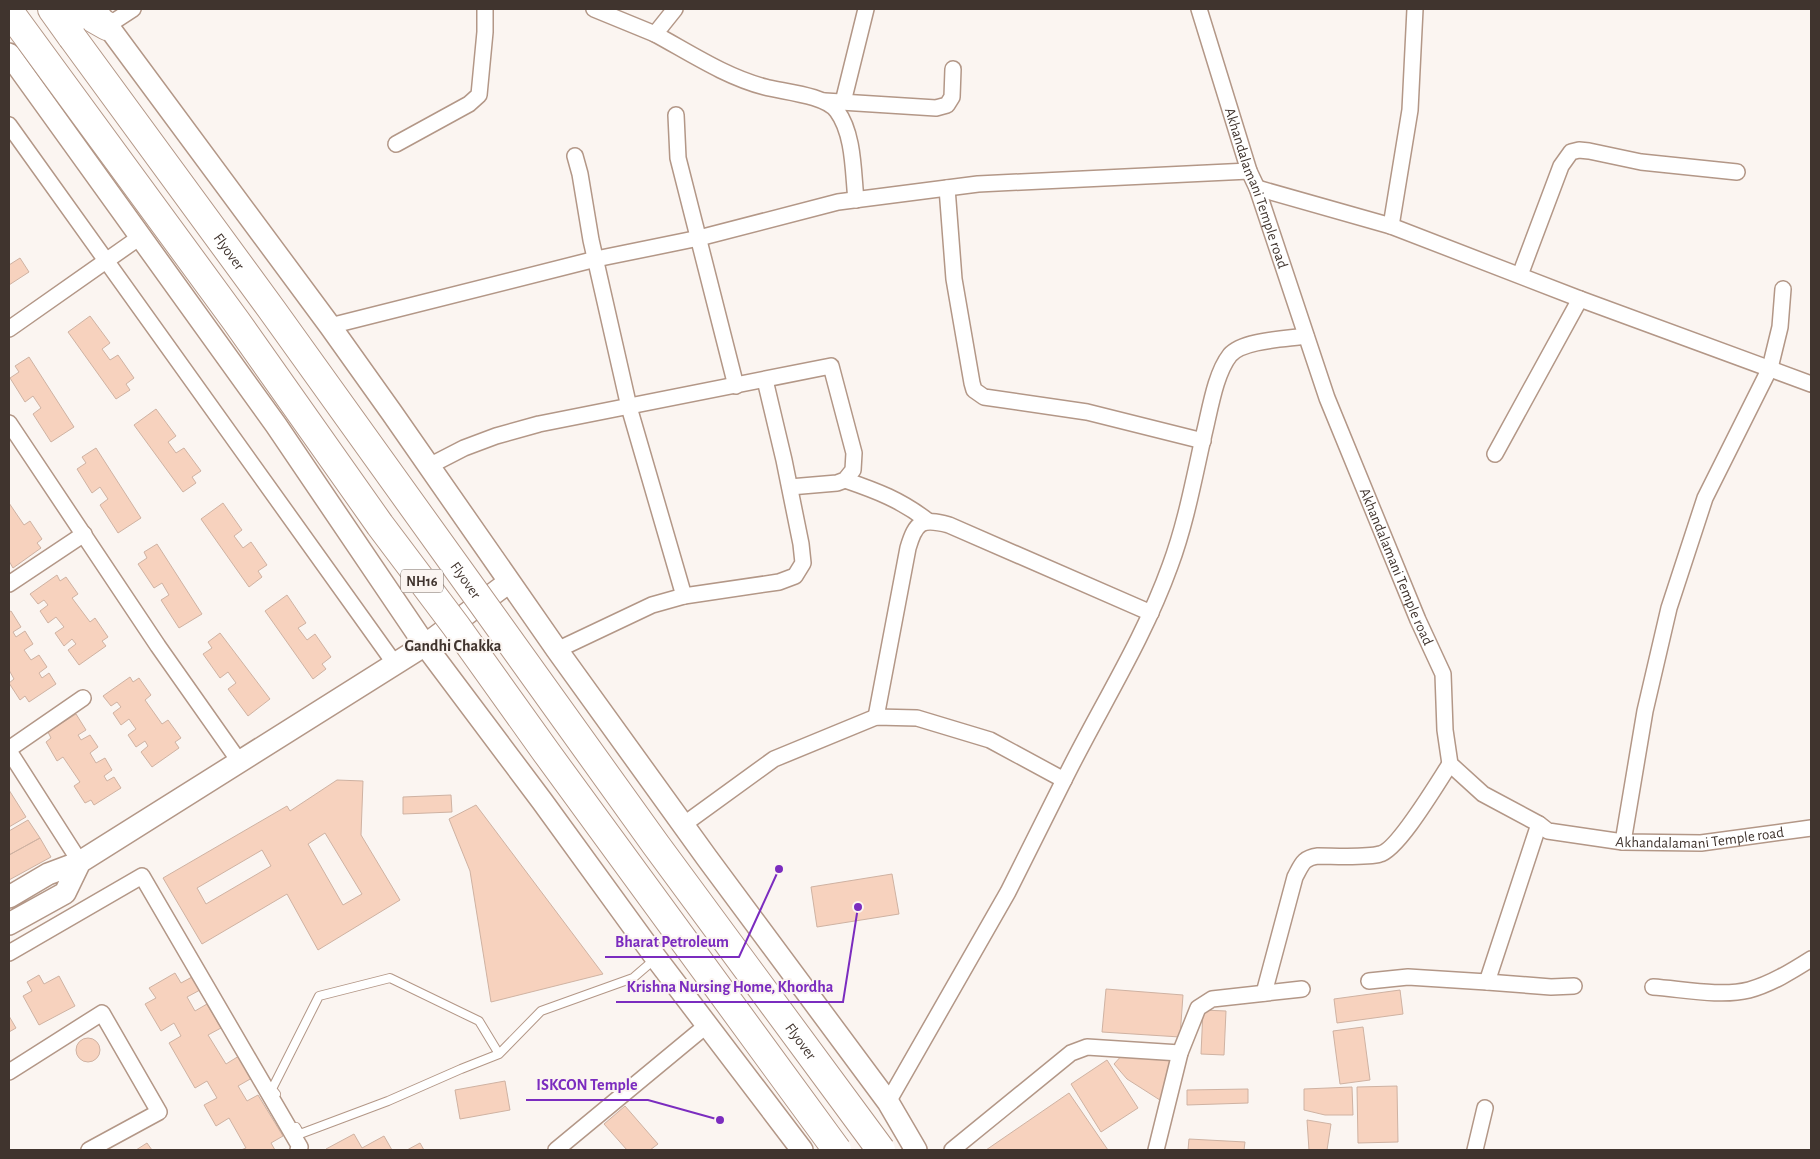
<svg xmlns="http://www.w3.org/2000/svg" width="1820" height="1159" font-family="'Alegreya Sans',sans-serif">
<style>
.building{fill:#f7d2be;stroke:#cfb2a2;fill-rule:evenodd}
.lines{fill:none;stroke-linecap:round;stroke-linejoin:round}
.lane-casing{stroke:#b39787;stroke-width:10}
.street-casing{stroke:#b39787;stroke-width:18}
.secondary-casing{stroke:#b39787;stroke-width:24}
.highway-casing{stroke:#b39787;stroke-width:30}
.lane{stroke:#fff;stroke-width:8}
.street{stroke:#fff;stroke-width:15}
.secondary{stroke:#fff;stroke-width:21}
.highway{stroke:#fff;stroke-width:28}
.highway-bridge-casing{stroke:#b39787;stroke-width:30;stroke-linecap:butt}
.highway-bridge{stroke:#fff;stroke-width:28}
.labels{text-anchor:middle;stroke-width:4;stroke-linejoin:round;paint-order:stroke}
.shield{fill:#fbf5f1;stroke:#786e68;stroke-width:1}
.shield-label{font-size:14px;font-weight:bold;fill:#40342e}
.street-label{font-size:15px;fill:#40342e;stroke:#fbf5f1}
.neighbourhood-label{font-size:16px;font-weight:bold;fill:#40342e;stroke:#fbf5f1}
.leader{fill:none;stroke:#7b2cbf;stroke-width:2}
.callout-dot{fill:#7b2cbf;stroke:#fbf5f1;stroke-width:2}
.callout-label{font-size:16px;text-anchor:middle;font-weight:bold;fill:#7b2cbf;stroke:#fbf5f1;stroke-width:4;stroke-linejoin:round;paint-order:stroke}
</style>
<rect width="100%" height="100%" fill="#fbf5f1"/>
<path class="building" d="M20,258L29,272L9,285V265Z
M90,316L110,343L102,349L110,360L118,355L134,378L126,384L130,390L116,399L68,332Z
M29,357L74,427L51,442L33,414L41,408L33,396L25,402L10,378L19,372L15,366Z
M156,409L176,436L168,442L176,453L184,448L201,471L192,477L196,483L183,492L134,425Z
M96,448L141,518L118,533L100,505L108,499L100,487L92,493L77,469L86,463L82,457Z
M9,503L24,525L30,521L42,539L37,543L41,548L13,568L9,561Z
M223,503L242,530L234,536L243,548L251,542L267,565L258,571L262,577L249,587L201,519Z
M157,544L202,614L179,628L161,600L169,595L162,583L154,588L138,564L147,558L144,552Z
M57,575L60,581L66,577L78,594L72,598L90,622L95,618L108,637L102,641L106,646L79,665L68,650L76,644L72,639L64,646L55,633L64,627L56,617L48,623L40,611L48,605L44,600L38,604L30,594Z
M287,595L306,623L298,628L307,640L315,634L331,657L322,664L326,669L313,679L265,611Z
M11,611L21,627L13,632L16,637L25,631L33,644L24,650L31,660L39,655L47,667L39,673L42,678L49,673L56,684L29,702L25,696L20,700L9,683L14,679L9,670V612Z
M220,633L270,699L248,716L228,689L236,683L228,672L220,678L203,654L212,648L208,642Z
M130,677L133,682L139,678L151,695L145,700L162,724L168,720L181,738L175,742L179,748L152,767L141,752L148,746L145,741L136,747L128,735L136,729L129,719L121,725L113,713L121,707L117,702L111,706L103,696Z
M76,714L86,730L78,735L81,740L90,735L98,747L90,753L96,763L105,758L112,770L104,776L107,781L114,777L121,788L94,805L91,800L85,803L74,786L80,782L63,757L57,761L46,742L51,738L48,732Z
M337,780L363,781L361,835L400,900L318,950L287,894L202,944L163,878L287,806L290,811ZM325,833L362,894L343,905L308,844ZM262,850L271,866L206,904L197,888Z
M9,790L26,817L9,827Z
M451,795L452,812L403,814V797Z
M476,805L603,974L491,1002L470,871L449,819Z
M28,820L40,838L9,855V831Z
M40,838L51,857L9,880V855Z
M892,874L899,914L817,927L811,887Z
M175,973L181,983L192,977L200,990L187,997L195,1011L207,1004L221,1028L208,1035L226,1064L239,1056L252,1078L238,1086L247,1101L258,1095L283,1136L271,1143L275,1150H241L246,1148L229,1118L216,1126L204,1105L217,1098L207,1081L195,1088L169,1043L181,1036L174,1023L161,1031L145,1004L156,998L149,988Z
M39,975L44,984L59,976L75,1006L39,1025L23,996L32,991L27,982Z
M1106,989L1183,995L1180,1037L1102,1032Z
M1400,990L1403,1014L1337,1023L1334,999Z
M1203,1010L1226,1011L1224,1055L1201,1054Z
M9,1016L16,1028L9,1032Z
M1363,1027L1370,1080L1340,1084L1333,1031Z
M76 1050a12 12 0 1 1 24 0a12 12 0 1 1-24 0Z
M1124,1053L1173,1061L1163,1102L1127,1079L1114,1064Z
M1107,1060L1138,1108L1101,1132L1071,1084Z
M505,1081L510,1110L460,1119L455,1090Z
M1397,1086L1398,1142L1358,1143L1357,1087Z
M1352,1087L1353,1115H1325L1304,1110V1089Z
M1248,1089V1103L1187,1105V1090Z
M1069,1093L1108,1150H986Z
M625,1106L658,1144L650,1150H627L604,1124Z
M1307,1120L1331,1124L1327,1150H1309Z
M354,1134L362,1148L384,1136L392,1150H327L326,1149Z
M1189,1139L1245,1142L1244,1150H1188Z
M147,1143L152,1150H136Z
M420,1143L424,1150H407Z"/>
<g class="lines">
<defs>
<path id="lane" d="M276,1094L272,1089L319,996L390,978L479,1021L499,1054
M296,1127L300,1134L388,1101L461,1069L499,1054L541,1011L633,978L655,959"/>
<g id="street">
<path d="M594,9L655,34"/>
<path d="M675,9L655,34C690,53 726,77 765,87C784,92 825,95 837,111C854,134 853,172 856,200"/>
<path id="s1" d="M1199,9L1249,171L1257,188L1327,398L1418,620L1443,674L1445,730L1450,764L1483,794L1539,824L1548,831L1623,842L1701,843L1811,828"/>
<path d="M107,26L133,9"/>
<path d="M825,101L936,108L947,105L952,97L953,69"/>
<path d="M843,102L866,9"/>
<path d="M676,115L678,158L736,386"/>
<path d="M9,125L395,664"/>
<path d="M396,144L469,104L479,95L485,32V9"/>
<path d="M575,156L580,174L591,240L629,407L684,596"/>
<path d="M947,188L954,279L972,383L974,390L984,397L1087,412L1203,441"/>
<path d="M1257,188L1391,226L1580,299L1811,384"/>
<path d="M1391,226L1410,110L1415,9"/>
<path d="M1520,275L1561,166L1571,152L1579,150L1589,151L1641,162L1737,172"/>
<path d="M330,326L596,259L699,238L838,202L978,184L1249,171"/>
<path d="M9,329L140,237"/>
<path d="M9,423L158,646L239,761"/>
<path d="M1495,454L1580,299"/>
<path d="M429,466L464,448L496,436L539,424L831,366L854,453L853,470L845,480L837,483L790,487"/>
<path d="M845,480C877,491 901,500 928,521"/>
<path d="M9,584L84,534"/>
<path d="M557,650L652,605L684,596L779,582L795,576L803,563L801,544L784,460L765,380"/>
<path d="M876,717L908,548C916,521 922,518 949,525L1151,613"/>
<path d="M9,749L83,698"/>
<path d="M9,751L80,862"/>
<path d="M683,825L774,759L876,717L917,718L990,740L1064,780C1099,709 1143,641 1170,566C1186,523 1194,478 1204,434C1210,410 1215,374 1230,355C1243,340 1287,339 1306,336"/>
<path d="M1623,842L1645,711L1669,608L1705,498L1770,368L1780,327L1783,289"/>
<path d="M9,953L142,876L300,1147L298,1150"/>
<path d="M1369,981L1408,977L1487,982L1539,824"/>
<path d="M1487,982L1551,987L1574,986"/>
<path d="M1653,987C1682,989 1721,997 1749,990C1771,984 1792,971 1811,959"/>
<path d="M1264,993L1295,877C1302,864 1303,858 1318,856C1334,856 1366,858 1380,854C1398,850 1438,782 1450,764"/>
<path d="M9,1072L102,1013L159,1112L89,1150"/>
<path d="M888,1102L1008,892L1064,780"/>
<path d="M556,1150L707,1025"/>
<path d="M952,1150L1071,1053L1087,1047L1180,1053"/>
<path d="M1156,1150L1180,1053L1198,1008L1212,999L1302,989"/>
<path d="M1475,1150L1485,1108"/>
</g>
<path id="secondary" d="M99,14L330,326L392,413L557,650L707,858L888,1102L916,1150
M9,54L276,425L425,645L542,801L656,958L802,1150
M9,897L48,874L80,862L425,645L509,582
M9,924L65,893L80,862"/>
<path id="highway" d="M52,9L72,37
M77,9L107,26"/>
</defs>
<use href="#lane" class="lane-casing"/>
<use href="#street" class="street-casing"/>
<use href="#secondary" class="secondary-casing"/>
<use href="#highway" class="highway-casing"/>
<use href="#lane" class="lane"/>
<use href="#street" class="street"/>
<use href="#secondary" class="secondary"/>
<use href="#highway" class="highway"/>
<defs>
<g id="highway-bridge">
<path d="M9,11L236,321L380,525L456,626L546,752L837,1150"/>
<path id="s2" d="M72,37L272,310L656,845L881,1150"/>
</g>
</defs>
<use href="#highway-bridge" class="highway-bridge-casing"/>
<use href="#highway-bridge" class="highway-bridge"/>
</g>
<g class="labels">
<rect class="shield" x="401" y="569.5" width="42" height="23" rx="4"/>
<g class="shield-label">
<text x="422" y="586">NH16</text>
</g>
<g class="street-label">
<text dy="5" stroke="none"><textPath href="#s1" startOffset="188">Akhandalamani Temple road</textPath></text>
<text dy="5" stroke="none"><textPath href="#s2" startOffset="266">Flyover</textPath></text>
<text dy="5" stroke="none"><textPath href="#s1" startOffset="592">Akhandalamani Temple road</textPath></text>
<text dy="5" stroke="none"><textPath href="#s2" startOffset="671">Flyover</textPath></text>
<text dy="5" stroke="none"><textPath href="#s1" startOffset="1072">Akhandalamani Temple road</textPath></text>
<text dy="5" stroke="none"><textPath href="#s2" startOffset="1241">Flyover</textPath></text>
</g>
<g class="neighbourhood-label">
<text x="453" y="651">Gandhi Chakka</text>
</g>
</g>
<path class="leader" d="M779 869L739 957H605M858 907L843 1002H616M720 1120L648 1100H526"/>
<g class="callout-dot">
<circle cx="779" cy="869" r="5"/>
<circle cx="858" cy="907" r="5"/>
<circle cx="720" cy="1120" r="5"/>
</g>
<g class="callout-label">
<text x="672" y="947">Bharat Petroleum</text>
<text x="730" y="992">Krishna Nursing Home, Khordha</text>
<text x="587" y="1090">ISKCON Temple</text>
</g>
<rect width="1820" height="1159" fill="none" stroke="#40342e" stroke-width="20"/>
</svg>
